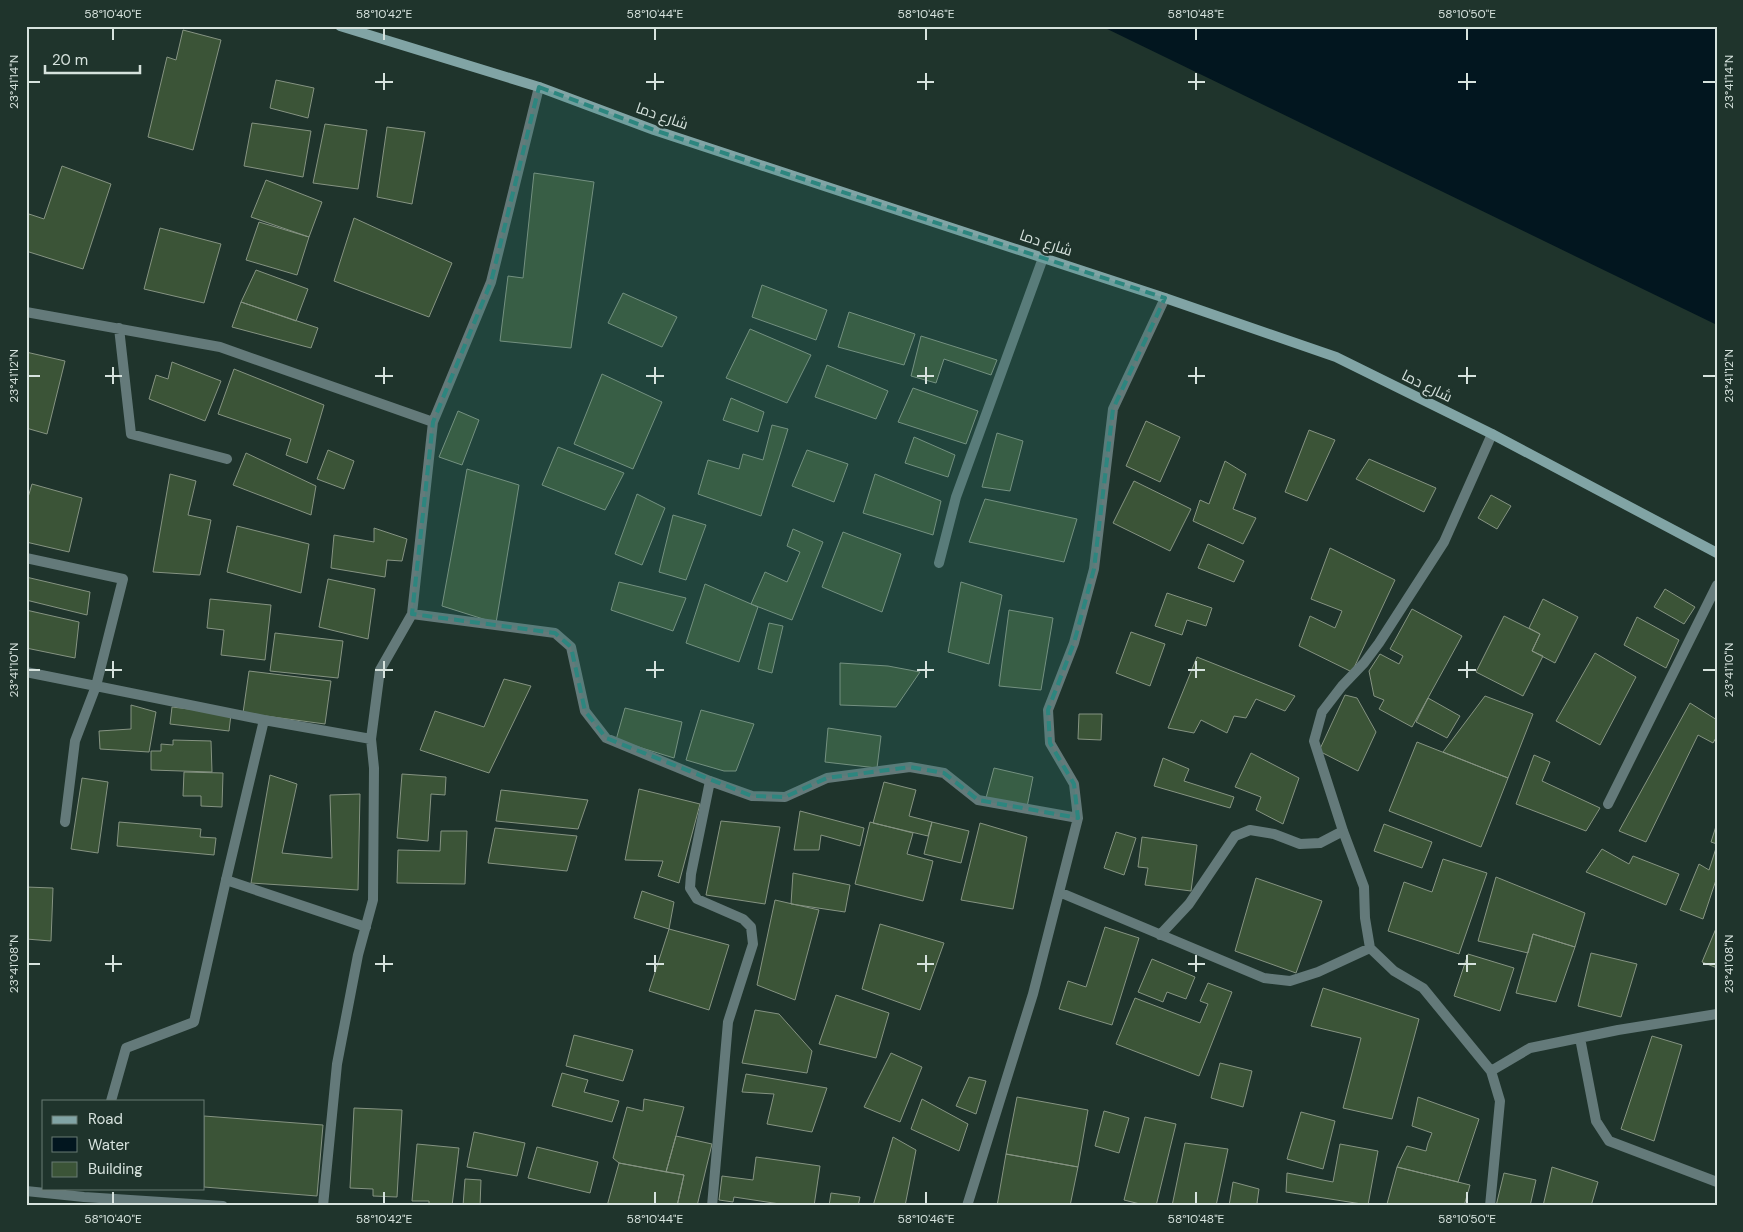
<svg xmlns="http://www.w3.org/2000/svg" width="1743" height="1232" font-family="'DM Sans',Cairo,sans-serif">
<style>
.water{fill:#02161f}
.building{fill:#3b5437;stroke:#859382}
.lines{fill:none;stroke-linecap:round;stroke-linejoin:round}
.service{stroke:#647a7a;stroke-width:10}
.minor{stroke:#647a7a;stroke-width:10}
.tertiary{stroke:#647a7a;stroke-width:10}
.secondary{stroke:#81a4a5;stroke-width:10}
.marked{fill:#2d867f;fill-opacity:0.2;stroke:#2d867f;stroke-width:4;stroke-dasharray:10 6;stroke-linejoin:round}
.ticks{fill:none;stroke:#d6e2dd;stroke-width:2}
.labels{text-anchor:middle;stroke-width:5;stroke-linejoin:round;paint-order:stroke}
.street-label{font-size:15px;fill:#d6e2dd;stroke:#1f342c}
.neatline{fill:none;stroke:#d6e2dd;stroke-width:2}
.ticks-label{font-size:12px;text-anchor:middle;fill:#d6e2dd}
</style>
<rect width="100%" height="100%" fill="#1f342c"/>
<path class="water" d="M1101,26H1717V325Z"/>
<path class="building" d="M183,30L221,40L193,150L148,137L167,57L176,60Z
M276,80L314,88L308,118L270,108Z
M252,123L311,131L303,177L244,166Z
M325,124L367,130L358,189L313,183Z
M387,127L425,132L412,204L377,197Z
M62,166L111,184L83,269L26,251V225L29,214L44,219Z
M534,173L594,182L571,348L500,341L508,276L523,278Z
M266,180L322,202L309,237L251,217Z
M354,218L452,263L429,317L334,281Z
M259,222L309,237L297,275L246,260Z
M160,228L221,244L204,303L144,289Z
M256,270L308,289L296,321L241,302Z
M762,285L827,310L816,340L752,317Z
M623,293L677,317L662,347L608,323Z
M241,302L318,328L311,348L232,327Z
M849,312L915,334L904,365L838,347Z
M750,329L811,355L787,403L726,378Z
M921,336L997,360L991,375L944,359L936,383L911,376Z
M26,352L65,361L47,434L26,428Z
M172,362L221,381L205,421L149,399L156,375L168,379Z
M827,365L888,391L876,419L815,397Z
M234,369L324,405L307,463L286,455L291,439L218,414Z
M602,374L662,402L633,469L574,444Z
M913,388L978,411L966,444L898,422Z
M731,398L764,412L758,432L723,420Z
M458,411L479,420L462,465L439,457Z
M1146,421L1180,437L1160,482L1126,466Z
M772,425L788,429L761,516L698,494L708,460L739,469L743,454L763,460Z
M1309,430L1335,440L1307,501L1285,492Z
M997,433L1023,441L1010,491L982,487Z
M914,437L955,455L948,477L905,463Z
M558,447L624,473L605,510L542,485Z
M328,450L354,461L344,489L317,479Z
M807,450L848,464L834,502L792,486Z
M246,453L316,486L311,515L233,485Z
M1369,459L1436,488L1424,512L1356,479Z
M1225,461L1246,474L1233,509L1256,518L1243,544L1193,521L1200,500L1209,504Z
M467,469L519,485L496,623L442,606Z
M170,474L196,481L188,515L211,520L200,575L153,572Z
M875,474L941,501L933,535L863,513Z
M1134,481L1191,509L1170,551L1113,523Z
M32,484L82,498L69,552L26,542V504Z
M637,494L665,508L642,565L615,554Z
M1491,495L1511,506L1497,529L1478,518Z
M985,499L1077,519L1064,562L969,542Z
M673,515L706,525L686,580L659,572Z
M237,526L309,544L301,593L227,572Z
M374,528L407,539L402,561L387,560L385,577L331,568L334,535L374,542Z
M793,529L823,542L792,620L751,604L765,572L787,582L800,552L787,546Z
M843,532L901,554L882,612L822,587Z
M1208,544L1244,561L1234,582L1198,568Z
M1330,548L1395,580L1352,672L1299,646L1310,616L1335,628L1342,611L1311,599Z
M26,577L90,592L87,615L26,600Z
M328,579L375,589L368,639L319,627Z
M619,582L686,598L673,631L611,610Z
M961,582L1002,595L989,664L948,652Z
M705,584L758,607L739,662L686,643Z
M1665,589L1695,607L1684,624L1654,607Z
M1167,593L1212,608L1206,626L1187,620L1182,635L1155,626Z
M210,599L271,605L265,660L221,655L224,630L207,628Z
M1543,599L1578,617L1555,663L1532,651L1540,634L1529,628Z
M1412,609L1462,636L1412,727L1379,709L1384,700L1374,696L1369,671L1380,654L1399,664L1403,656L1390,649Z
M26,610L79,622L75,658L26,648Z
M1009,610L1053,618L1041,690L999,686Z
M1504,616L1540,634L1532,651L1543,656L1523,696L1476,672Z
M1637,617L1679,640L1666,668L1624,645Z
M769,623L783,626L772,673L758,669Z
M1131,632L1165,644L1150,686L1116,673Z
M275,633L343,641L338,678L270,671Z
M1595,653L1636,677L1600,745L1556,721Z
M1197,657L1295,696L1285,711L1256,699L1246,718L1234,716L1227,733L1201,720L1194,733L1168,728Z
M840,663L888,666L920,672L896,707L840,705Z
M249,671L331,681L325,724L243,713Z
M504,679L531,686L489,773L420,750L435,711L484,727Z
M1345,695L1357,698L1376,732L1358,771L1319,751Z
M1485,696L1533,714L1508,778L1443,752Z
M1428,698L1460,716L1447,738L1416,722Z
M1690,703L1717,720V736L1713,743L1698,735L1646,842L1619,831Z
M131,705L156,712L149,752L100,749L99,731L131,729Z
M172,707L231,714L229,731L170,724Z
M625,708L682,722L674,758L616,740Z
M701,710L754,724L736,771H724L686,760Z
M1079,714H1102L1101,740L1078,739Z
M828,728L881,736L877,768L825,762Z
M173,740L211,741L212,772L151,770V751H161V744L173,745Z
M1417,742L1508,778L1481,847L1389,811Z
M1251,753L1299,778L1283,824L1256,810L1261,797L1235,787Z
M1534,755L1550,762L1542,781L1600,808L1586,831L1516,804Z
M1163,758L1189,769L1184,781L1234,797L1230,808L1154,786Z
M994,768L1033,777L1027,807L986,798Z
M184,772L223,773L222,807L201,806V796H183Z
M402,774L446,777L445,795L431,794L428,841L397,838Z
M270,775L297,784L282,853L332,858L330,795L360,794L358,890L251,883Z
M82,778L108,782L98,853L71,849Z
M884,782L916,790L909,816L932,822L928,836L873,823Z
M639,789L700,804L679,883L658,876L663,861L625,860Z
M501,790L588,800L578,829L496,821Z
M800,811L864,828L860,846L821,835L819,850H794Z
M721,821L780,827L765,904L706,895Z
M119,822L201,829L200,837L216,838L214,855L117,846Z
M870,822L913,833L907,854L933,861L923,901L855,884Z
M932,822L969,831L961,863L924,854Z
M980,823L1027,837L1013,909L961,900Z
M1717,823V844L1711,842Z
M1384,824L1432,842L1422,868L1374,851Z
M495,828L577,836L567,871L488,863Z
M441,831H467L465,884L397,883L398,850L440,851Z
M1116,832L1136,838L1124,875L1104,868Z
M1142,837L1197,845L1191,891L1145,885L1148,868L1138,867Z
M1717,845V877L1703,919L1680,910L1699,864L1709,870Z
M1602,849L1629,864L1633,856L1679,874L1666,905L1586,872Z
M1443,859L1487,873L1459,954L1388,931L1404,882L1432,892Z
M793,873L850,885L845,912L791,904Z
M1496,877L1585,913L1575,947L1533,934L1528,953L1478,941Z
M1256,878L1322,901L1296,973L1235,951Z
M26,887L53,888L51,941L26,939Z
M642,891L674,902L669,929L634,918Z
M775,900L819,910L795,1000L757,985Z
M880,924L944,943L920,1010L862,989Z
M1717,926V968L1702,962Z
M1105,927L1139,938L1112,1025L1059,1009L1068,981L1086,987Z
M669,929L729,945L709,1010L649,991Z
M1533,934L1575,947L1556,1002L1516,993Z
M1591,953L1637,964L1621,1017L1578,1006Z
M1468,954L1514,968L1500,1011L1454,996Z
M1152,959L1195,977L1186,999L1167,992L1163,1002L1138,992Z
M1208,983L1232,992L1199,1076L1116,1044L1135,998L1200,1023L1208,1004L1200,1001Z
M1323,988L1419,1019L1392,1119L1343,1108L1361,1038L1311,1026Z
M836,995L889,1013L876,1058L819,1044Z
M755,1010L779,1014L812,1051L807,1073L742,1063Z
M574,1035L633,1050L623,1081L566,1066Z
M1652,1036L1682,1045L1654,1141L1621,1129Z
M891,1053L922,1067L900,1122L864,1107Z
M1220,1063L1252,1071L1243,1107L1211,1098Z
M562,1073L588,1080L584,1092L619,1101L612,1122L552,1106Z
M746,1074L827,1088L812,1132L767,1124L774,1094L742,1092Z
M969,1077L986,1081L976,1114L956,1106Z
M1017,1097L1088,1110L1078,1167L1006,1154Z
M1418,1097L1479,1119L1458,1182L1397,1167L1407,1146L1426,1151L1428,1143L1432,1133L1412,1126Z
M644,1099L684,1107L666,1172L619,1163L613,1158L627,1107L643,1111Z
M922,1099L968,1124L959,1151L911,1129Z
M354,1108L402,1110L397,1197L373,1196V1189L350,1188Z
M1104,1111L1129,1118L1119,1153L1095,1146Z
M1301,1112L1335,1121L1323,1169L1287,1159Z
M204,1116L323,1125L317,1196L204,1187Z
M1145,1117L1176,1124L1156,1206H1148L1124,1200Z
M474,1132L525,1143L517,1176L467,1167Z
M676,1136L712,1144L697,1206H677L684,1175L666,1172Z
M893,1137L916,1150L905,1206H873Z
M1185,1143L1228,1149L1216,1206H1172Z
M417,1144L459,1148L452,1206H429V1201H412Z
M1340,1144L1378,1151L1368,1205L1286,1192L1287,1173L1333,1182Z
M537,1147L598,1162L590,1193L528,1178Z
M1006,1154L1078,1167L1070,1206H997Z
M756,1157L820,1166L814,1206H793L734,1197L733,1202L719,1200L722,1176L753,1180Z
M619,1163L684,1175L677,1206H607Z
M1397,1167L1470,1185L1464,1206H1395L1387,1204Z
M1552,1167L1598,1182L1591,1206H1543Z
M1504,1173L1536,1180L1530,1206H1496Z
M465,1179L481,1180L480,1206H463Z
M1233,1182L1259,1189L1257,1203L1265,1206H1229Z
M831,1193L860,1197L858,1206H829Z"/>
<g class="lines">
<path class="service" d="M111,1101L126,1048L194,1022L226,880L366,927"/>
<path class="minor" d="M26,312L220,347L433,422
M119,328L131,434L227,459
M26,558L123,579L96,686L26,672
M939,563L956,497L1043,258
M412,614L555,633L571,647L585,711L606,738L710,781L752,796L785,797L827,778L910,767L944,773L978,800L1078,818
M710,781L691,874L690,888L697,899L743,919L751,927L753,944L728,1022L712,1206
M1608,804L1717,585
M65,822L75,741L96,686L264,720L371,739
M226,880L264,720
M1059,892L1264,978L1290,981L1318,972L1370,948
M1160,935L1189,904L1235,836L1250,830L1274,834L1300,844L1320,843L1343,831
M1580,1038L1596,1121L1609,1141L1717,1182
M1491,1071L1530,1048L1618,1030L1717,1014
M323,1206L337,1064L358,955L373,900L374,768L371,739L380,670L412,614L433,422L491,282L539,87
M967,1206L1033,994L1078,818L1074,784L1050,743L1048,710L1074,643L1094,569L1113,409L1165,298
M1490,1206L1500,1101L1491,1071L1423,988L1394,971L1370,948L1365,918L1364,887L1343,831L1314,741L1322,712L1342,686L1364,663L1379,643L1444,542L1492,434"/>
<path class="tertiary" d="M26,1191L84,1197L223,1206"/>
<path class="secondary" d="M340,26L539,87L654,130L1165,298L1336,357L1492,434L1717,553"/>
</g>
<path class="marked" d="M539,87L654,130L1165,298L1113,409L1094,569L1074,643L1048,710L1050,743L1074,784L1078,818L978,800L944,773L910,767L827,778L785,797L752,796L606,738L585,711L571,647L555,633L412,614L433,422L491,282Z"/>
<path class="ticks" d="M113,28V40M384,28V40M655,28V40M926,28V40M1196,28V40M1467,28V40M384,73V90M655,73V90M926,73V90M1196,73V90M1467,73V90M28,82H40M375,82H393M646,82H664M917,82H934M1188,82H1205M1458,82H1476M1703,82H1716M113,367V384M384,367V384M655,367V384M926,367V384M1196,367V384M1467,367V384M28,376H40M105,376H122M375,376H393M646,376H664M917,376H934M1188,376H1205M1458,376H1476M1703,376H1716M113,661V678M384,661V678M655,661V678M926,661V678M1196,661V678M1467,661V678M28,670H40M105,670H122M375,670H393M646,670H664M917,670H934M1188,670H1205M1458,670H1476M1703,670H1716M113,955V972M384,955V972M655,955V972M926,955V972M1196,955V972M1467,955V972M28,964H40M105,964H122M375,964H393M646,964H664M917,964H934M1188,964H1205M1458,964H1476M1703,964H1716M113,1192V1204M384,1192V1204M655,1192V1204M926,1192V1204M1196,1192V1204M1467,1192V1204"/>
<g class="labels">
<g class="street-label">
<text transform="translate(662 116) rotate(19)" y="5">شارع دما</text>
<text transform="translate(1046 243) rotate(18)" y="5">شارع دما</text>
<text transform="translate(1427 386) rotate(26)" y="5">شارع دما</text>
</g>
</g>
<rect width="1743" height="1232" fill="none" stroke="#1f342c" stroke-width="55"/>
<rect x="42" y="1100" width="162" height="90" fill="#1f342c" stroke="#687a73"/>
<rect x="52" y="1116" width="25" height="8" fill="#81a4a5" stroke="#687a73"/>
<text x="88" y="1124" font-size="15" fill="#d6e2dd">Road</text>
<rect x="52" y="1137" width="25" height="15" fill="#02161f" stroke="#687a73"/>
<text x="88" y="1150" font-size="15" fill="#d6e2dd">Water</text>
<rect x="52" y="1162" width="25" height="15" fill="#3b5437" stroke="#687a73"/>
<text x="88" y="1174" font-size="15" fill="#d6e2dd">Building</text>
<path d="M45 65v8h95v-8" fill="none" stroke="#d6e2dd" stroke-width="2.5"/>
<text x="52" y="65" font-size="15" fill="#d6e2dd" stroke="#1f342c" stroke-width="4" paint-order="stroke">20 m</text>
<rect x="28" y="28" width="1688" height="1176" class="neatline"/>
<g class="ticks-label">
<text x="113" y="18">58°10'40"E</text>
<text x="384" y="18">58°10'42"E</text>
<text x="655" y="18">58°10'44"E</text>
<text x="926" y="18">58°10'46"E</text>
<text x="1196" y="18">58°10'48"E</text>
<text x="1467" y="18">58°10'50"E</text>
<text transform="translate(14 82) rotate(-90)" y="4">23°41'14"N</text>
<text transform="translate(1729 82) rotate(-90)" y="4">23°41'14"N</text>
<text transform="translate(14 376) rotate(-90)" y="4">23°41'12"N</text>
<text transform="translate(1729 376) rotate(-90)" y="4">23°41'12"N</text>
<text transform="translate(14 670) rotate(-90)" y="4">23°41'10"N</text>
<text transform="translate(1729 670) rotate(-90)" y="4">23°41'10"N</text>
<text transform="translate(14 964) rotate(-90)" y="4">23°41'08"N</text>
<text transform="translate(1729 964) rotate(-90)" y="4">23°41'08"N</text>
<text x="113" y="1223">58°10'40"E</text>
<text x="384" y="1223">58°10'42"E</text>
<text x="655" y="1223">58°10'44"E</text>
<text x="926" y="1223">58°10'46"E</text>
<text x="1196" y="1223">58°10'48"E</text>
<text x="1467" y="1223">58°10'50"E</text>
</g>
</svg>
